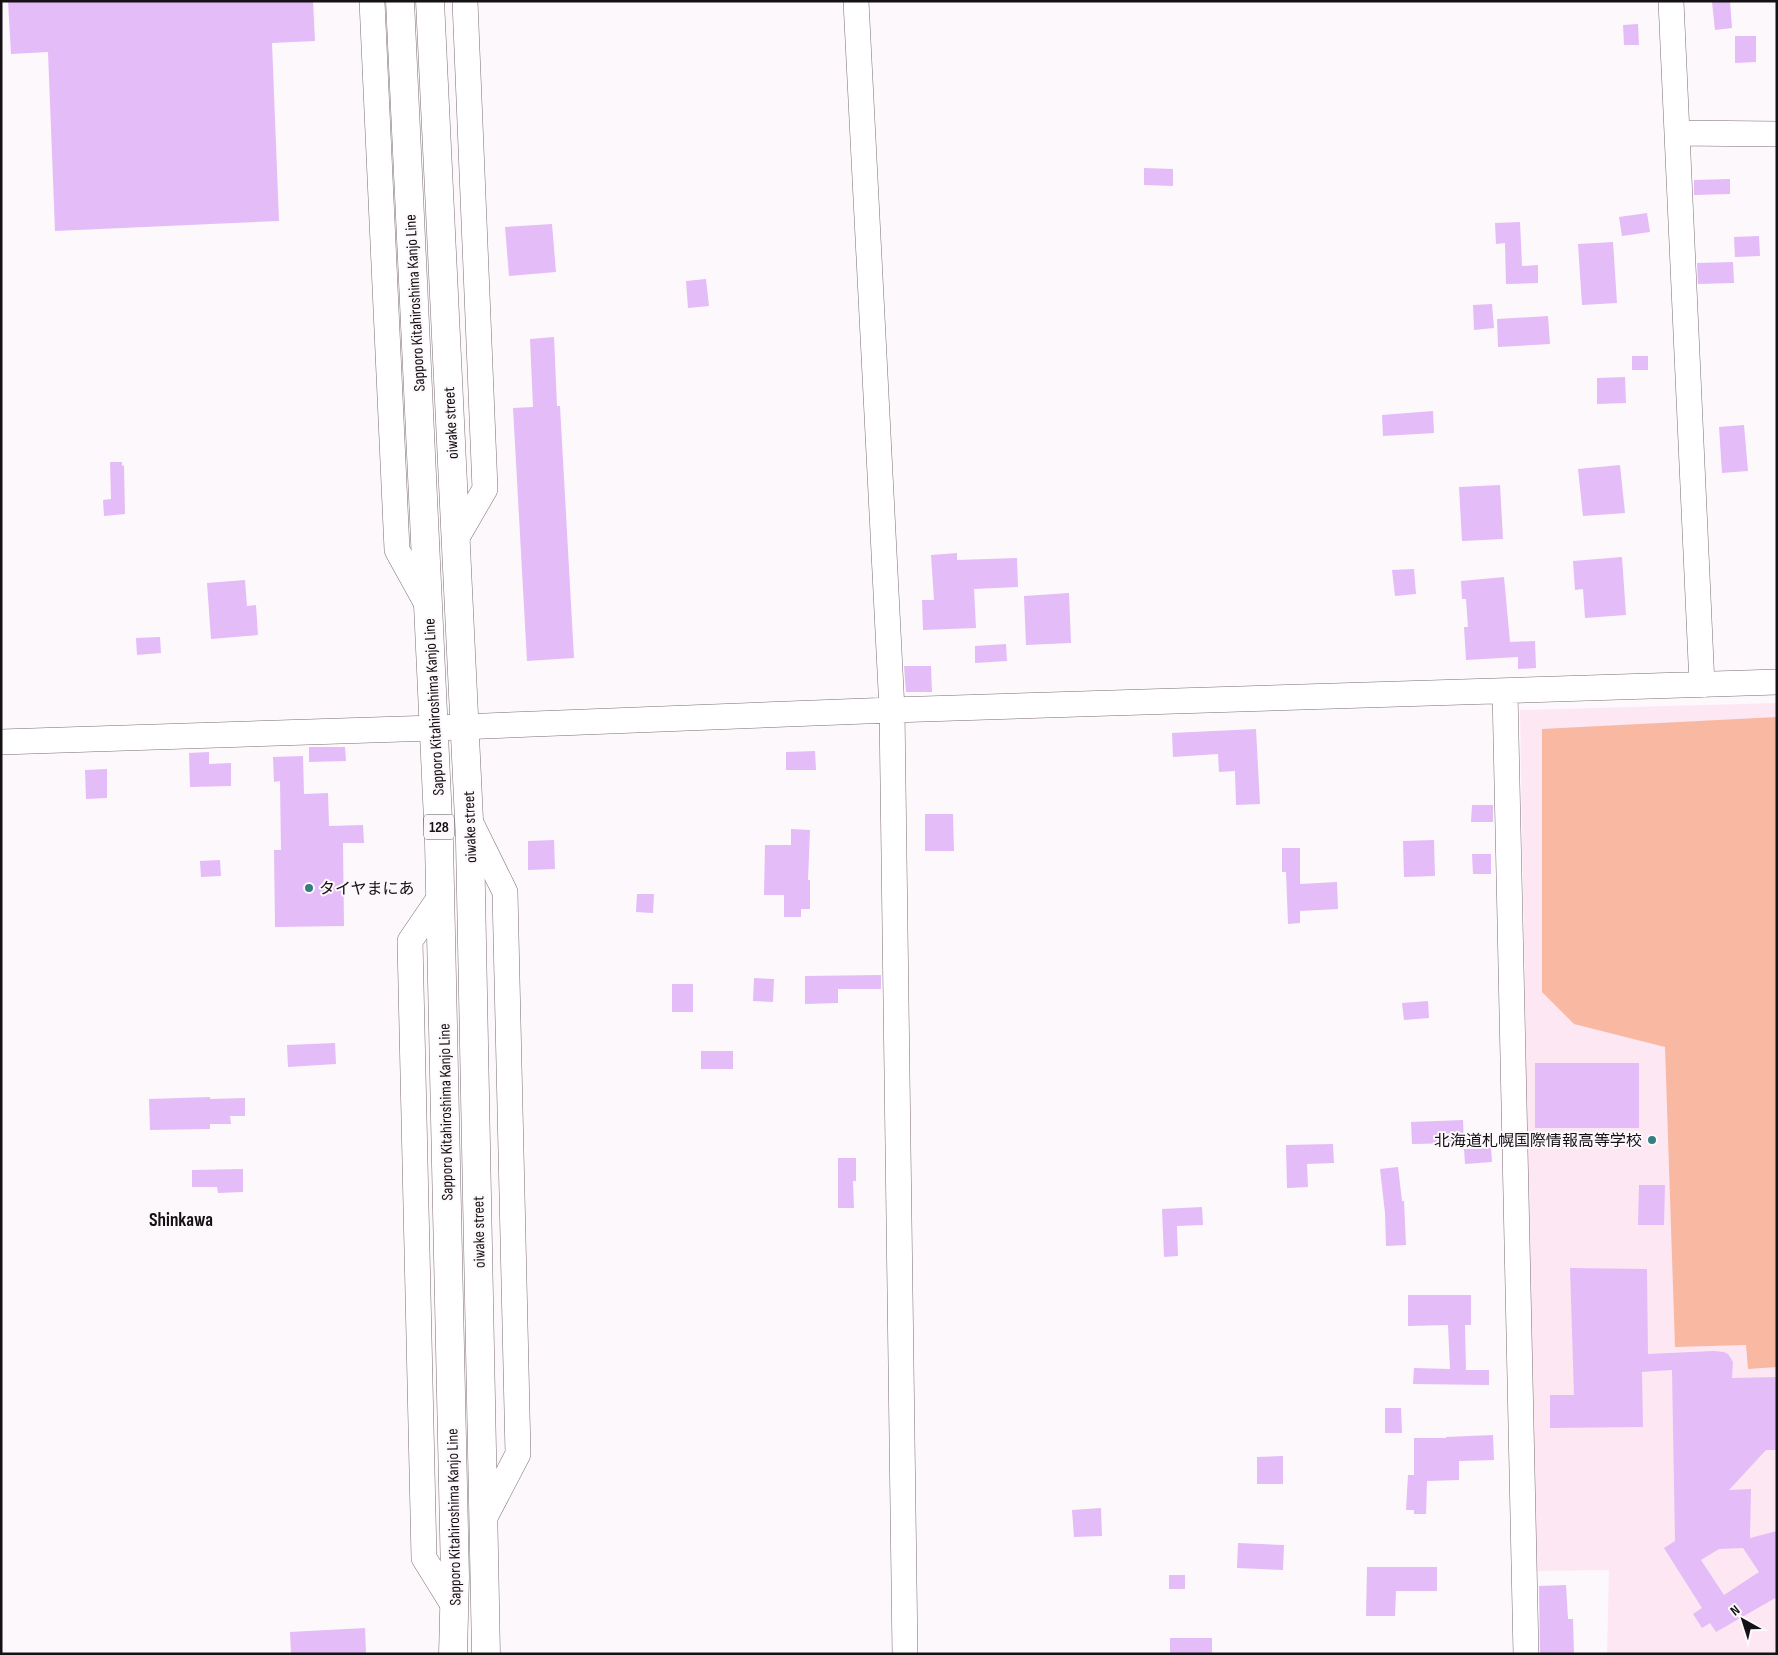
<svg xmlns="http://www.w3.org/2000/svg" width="1778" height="1655" font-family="'Sofia Sans Condensed','Noto Sans JP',sans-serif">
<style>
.built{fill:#fde7f3}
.green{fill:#f8b8a2}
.building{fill:#e4bcf8;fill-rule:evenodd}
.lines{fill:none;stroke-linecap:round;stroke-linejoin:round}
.minor-casing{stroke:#7a6e75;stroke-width:26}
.major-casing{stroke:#7a6e75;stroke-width:29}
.minor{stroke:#fff;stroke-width:25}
.major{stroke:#fff;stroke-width:28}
.poi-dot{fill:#347d82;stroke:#fdf8fb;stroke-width:2}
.labels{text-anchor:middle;stroke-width:4;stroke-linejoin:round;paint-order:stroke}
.shield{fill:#fdf8fb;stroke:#5b5659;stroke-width:1}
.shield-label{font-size:15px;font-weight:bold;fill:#161114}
.street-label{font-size:16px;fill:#161114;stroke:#fdf8fb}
.poi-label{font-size:16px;fill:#161114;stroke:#fdf8fb;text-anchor:start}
.quarter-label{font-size:19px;font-weight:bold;fill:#161114;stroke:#fdf8fb}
</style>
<rect width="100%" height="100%" fill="#fdf8fb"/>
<path class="built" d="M1777,703V1654H1607L1609,1570L1535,1571L1520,710Z"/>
<path class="green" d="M1777,717V1367L1748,1369L1746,1345L1675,1347L1665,1047L1574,1024L1542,992V729Z"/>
<path class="building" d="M8,1H313L315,41L272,43L279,221L55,231L48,52L11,54Z
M1723,1H1730L1732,28L1715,30L1712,2Z
M1638,24L1639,45H1624L1623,25Z
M1735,36H1756V62L1735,63Z
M1144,168L1173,169V186L1144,185Z
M1730,179V194L1694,195V180Z
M1647,213L1650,232L1622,236L1619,217Z
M1520,222L1522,266L1538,265V283L1506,284L1505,243L1496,244L1495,223Z
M552,224L556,272L509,276L505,227Z
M1759,236L1760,256L1735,257L1734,237Z
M1613,242L1617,303L1582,305L1578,244Z
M1733,262L1734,283L1698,284L1697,263Z
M706,279L709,306L688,308L686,281Z
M1492,304L1494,328L1474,330L1473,305Z
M1548,316L1550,344L1498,347L1497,319Z
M554,337L557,406H560L574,658L527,661L513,408L533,407L530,339Z
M1632,356H1648V370H1632Z
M1625,377L1626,403L1597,404V378Z
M1433,411L1434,433L1383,436L1382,415Z
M1744,425L1748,471L1722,473L1719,427Z
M110,462H122V466L124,465L125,514L104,516L103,500L111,499Z
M1620,465L1625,513L1583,516L1578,469Z
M1500,485L1503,539L1462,541L1459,487Z
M957,553V560L1017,558L1018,587L974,589L976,628L923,630L922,600H934L931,555Z
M1622,557L1626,615L1585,618L1583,589L1575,590L1573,561Z
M1414,569L1416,594L1395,596L1392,570Z
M1504,577L1510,642L1535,641L1536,668L1518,669V657L1466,660L1464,627H1468L1466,599H1462L1461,581Z
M245,580L247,606L256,605L258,635L211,639L207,583Z
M1069,593L1071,643L1026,645L1024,596Z
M160,637L161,653L137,655L136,638Z
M1006,644L1007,661L975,663V646Z
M904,666H931L932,692H906Z
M1256,729L1260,804L1236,805L1235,771L1219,772L1218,754L1173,757L1172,733Z
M309,747H345L346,761L309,762Z
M815,751L816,770H786V752Z
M209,752V764L231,763V786L190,787L189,753Z
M303,756L304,794L328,793L329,826L363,825L364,843H343L344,926L275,927L274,850H281L280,781L274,782L273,757Z
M107,769V798L86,799L85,770Z
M1472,805H1493V822H1471Z
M925,814H953L954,851H925Z
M791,829L810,830L808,880H810V909H801V917H784V895H764L765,845H791Z
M554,840L555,869L528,870V841Z
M1434,840L1435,876L1404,877L1403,841Z
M1282,848H1300V884L1337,882L1338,909L1300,911V923L1288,924L1286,872H1282Z
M1472,854H1491V874H1473Z
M220,860L221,876L201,877L200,861Z
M637,894H654L653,913L636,912Z
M881,975V989H838V1003L805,1004V976Z
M754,978L774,979L773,1002L753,1001Z
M672,984H693V1012H672Z
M1428,1001L1429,1018L1404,1020L1402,1003Z
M335,1043L336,1064L288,1067L287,1045Z
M701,1051H733V1069H701Z
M1535,1063H1639V1128H1535Z
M210,1097V1099L245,1098V1116H230L231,1124H210V1129L150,1130L149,1099Z
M1463,1120L1464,1143L1412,1144L1411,1122Z
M1333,1144L1334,1163L1307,1164L1308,1187L1287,1188L1286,1145Z
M1491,1148L1492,1162L1465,1164L1464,1149Z
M838,1158H856V1181H853L854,1208H838Z
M1398,1167L1402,1201H1404L1406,1245L1386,1246L1385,1213L1380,1169Z
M243,1169V1192L218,1193L217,1187H192V1170Z
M1639,1185H1665L1664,1225H1638Z
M1202,1207L1203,1225L1177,1226L1178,1256L1164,1257L1162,1209Z
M1570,1268L1647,1269L1648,1354L1714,1351L1724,1352L1728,1354L1733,1362L1732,1378L1777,1377V1450H1766L1729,1490L1751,1489L1750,1538L1777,1531V1597L1716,1632L1710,1623L1702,1628L1693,1614L1702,1608L1664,1548L1675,1541L1672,1370L1642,1372L1643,1427L1550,1428V1395H1574ZM1743,1548L1759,1572L1724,1595L1701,1560L1719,1549Z
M1408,1295H1471V1325H1465L1466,1370H1489V1385L1413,1384L1414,1368L1450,1369L1448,1325L1408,1326Z
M1385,1408H1401L1402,1433H1385Z
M1493,1435L1494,1460L1459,1461V1480L1427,1481L1426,1514H1414V1510H1406L1408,1475H1414V1438H1446V1437Z
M1283,1456V1484H1257V1457Z
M1101,1508L1102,1536L1074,1537L1072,1510Z
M1238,1543L1284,1545L1283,1570L1237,1568Z
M1367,1567H1437V1591H1396L1395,1616H1366Z
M1169,1575H1185V1589H1169Z
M1566,1585L1568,1619H1573L1574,1654H1540L1539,1586Z
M365,1628L366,1653L291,1654L290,1632Z
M1170,1638H1212V1654H1170Z"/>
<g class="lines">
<defs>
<path id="minor" d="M372,1L397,550L428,606
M856,1L892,710L905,1654
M1671,1L1702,685
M1677,133L1777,134
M456,539L485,489L465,1
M1505,691L1526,1654
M1,742L434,728L892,710L1777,682
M469,819L505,892L518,1454L483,1521
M440,897L410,941L424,1558L455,1608"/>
<path id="major" d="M400,1L439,842L455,1577L453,1654
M430,1L470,841L486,1654"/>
</defs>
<use href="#minor" class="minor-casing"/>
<use href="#major" class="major-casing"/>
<use href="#minor" class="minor"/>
<use href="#major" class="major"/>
</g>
<g class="poi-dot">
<circle cx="309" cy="888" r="5"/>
<circle cx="1652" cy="1140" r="5"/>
</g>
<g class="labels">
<rect class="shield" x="424" y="814.5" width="30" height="25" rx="4"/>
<g class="shield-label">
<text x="439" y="832">128</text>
</g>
<g class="street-label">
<text transform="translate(414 303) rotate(-93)" y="6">Sapporo Kitahiroshima Kanjo Line</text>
<text transform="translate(450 423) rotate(-93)" y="6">oiwake street</text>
<text transform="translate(433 707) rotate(-93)" y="6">Sapporo Kitahiroshima Kanjo Line</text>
<text transform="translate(469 827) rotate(-92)" y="6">oiwake street</text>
<text transform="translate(445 1112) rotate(-91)" y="6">Sapporo Kitahiroshima Kanjo Line</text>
<text transform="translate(478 1232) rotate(-91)" y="6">oiwake street</text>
<text transform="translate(453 1517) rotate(-91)" y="6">Sapporo Kitahiroshima Kanjo Line</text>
</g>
<g class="poi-label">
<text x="319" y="894">タイヤまにあ</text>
<text x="1642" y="1146" text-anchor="end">北海道札幌国際情報高等学校</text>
</g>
<g class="quarter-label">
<text x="181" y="1226">Shinkawa</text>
</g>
</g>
<rect width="1778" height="1655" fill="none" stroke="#161114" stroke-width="5"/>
<g transform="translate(1743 1620) rotate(321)" stroke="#fdf8fb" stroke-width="4" paint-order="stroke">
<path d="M0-4L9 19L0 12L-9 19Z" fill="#161114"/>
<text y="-8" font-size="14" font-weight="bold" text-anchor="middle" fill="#161114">N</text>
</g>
</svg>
